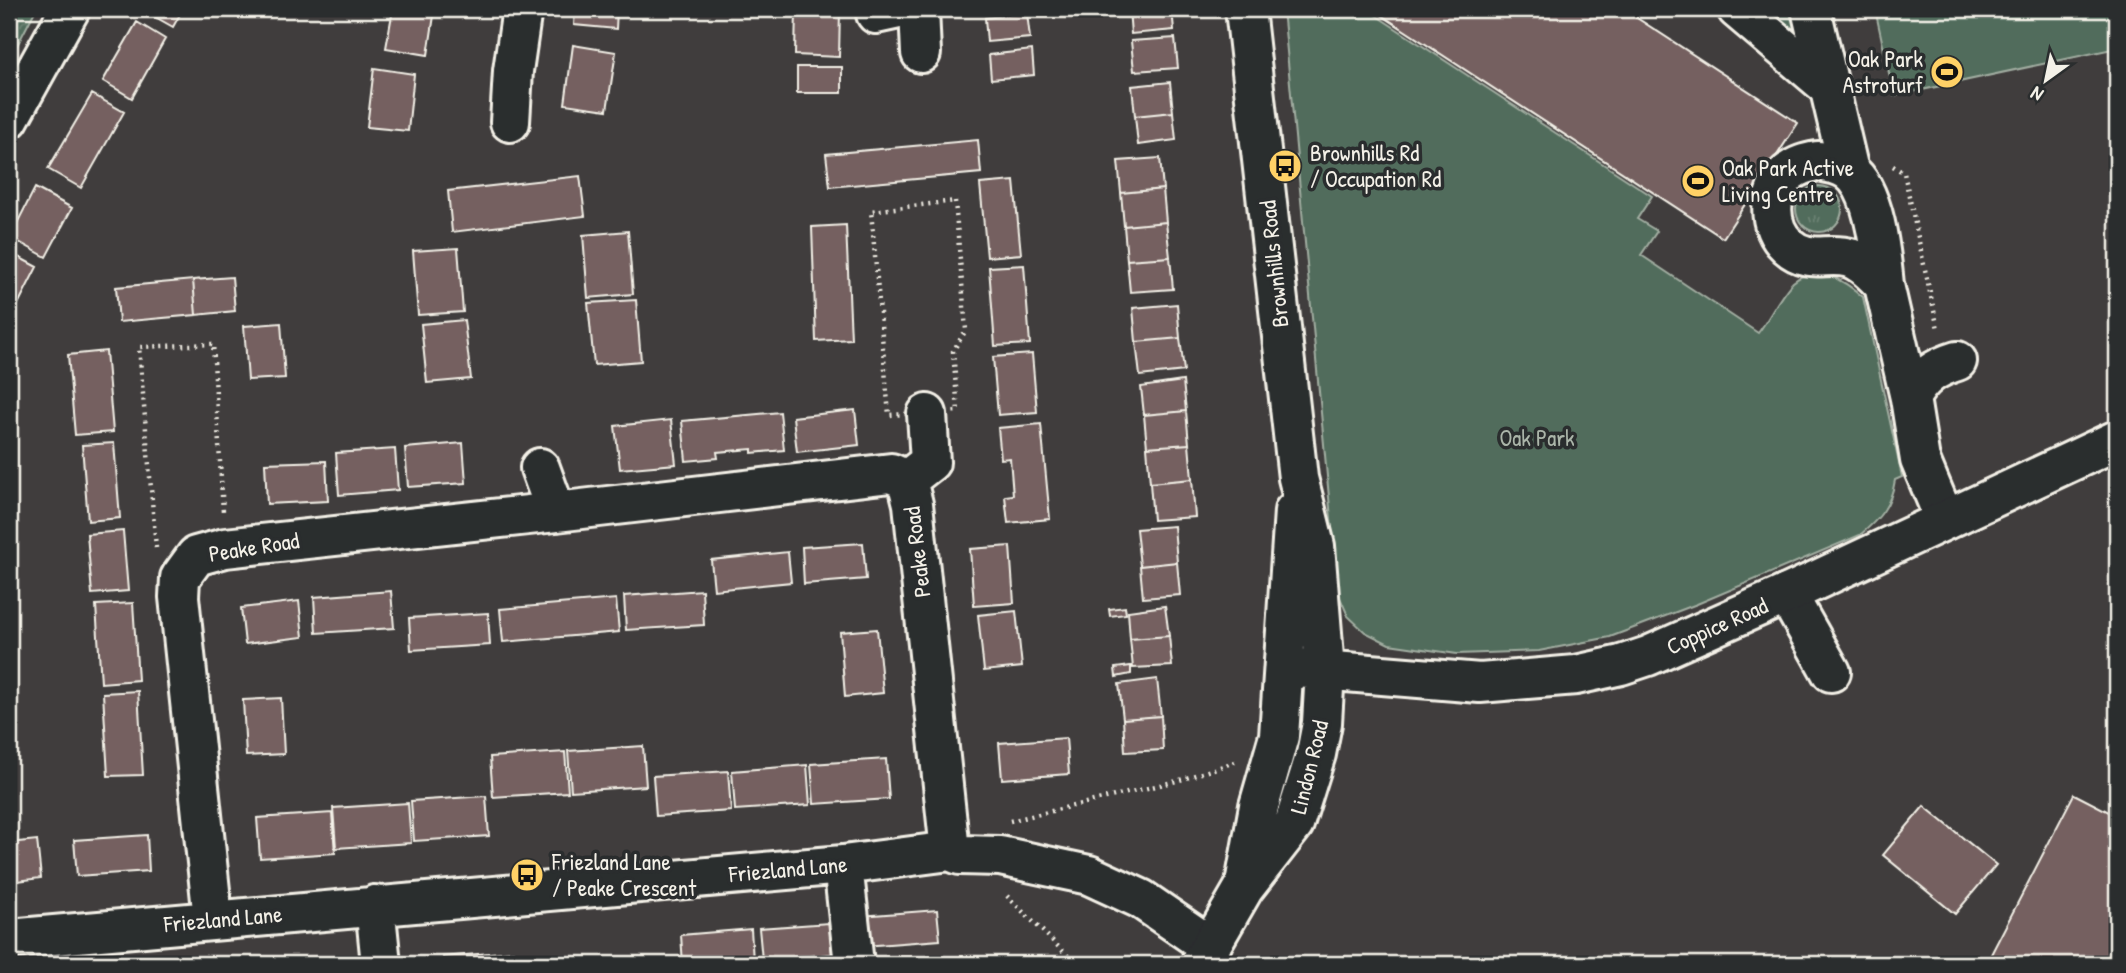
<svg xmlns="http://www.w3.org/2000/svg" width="2126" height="973" font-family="'Patrick Hand',sans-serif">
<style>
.grass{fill:url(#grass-tufts);stroke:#a2aea2;stroke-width:2}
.forest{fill:url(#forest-crowns);stroke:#a2aea2;stroke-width:2}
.park{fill:#516c5b;stroke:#a2aea2;stroke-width:2}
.building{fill:#746160;stroke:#f4f1e8;stroke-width:2}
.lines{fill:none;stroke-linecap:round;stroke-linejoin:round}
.minor-casing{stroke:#f4f1e8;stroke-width:44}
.major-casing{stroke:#f4f1e8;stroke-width:44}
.path{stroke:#f4f1e8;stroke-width:4.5;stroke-dasharray:2 5;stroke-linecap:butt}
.minor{stroke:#2a2d2e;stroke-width:38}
.major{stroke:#2a2d2e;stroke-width:38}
.labels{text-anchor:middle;stroke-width:7;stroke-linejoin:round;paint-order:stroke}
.poi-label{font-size:23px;fill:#f4f1e8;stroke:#2a2d2e;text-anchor:start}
.street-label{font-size:23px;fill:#f4f1e8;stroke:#2a2d2e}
.park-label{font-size:23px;fill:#abb5a9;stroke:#2a2d2e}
</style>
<defs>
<pattern id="grass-tufts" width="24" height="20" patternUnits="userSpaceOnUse" patternTransform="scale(1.75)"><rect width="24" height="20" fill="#516c5b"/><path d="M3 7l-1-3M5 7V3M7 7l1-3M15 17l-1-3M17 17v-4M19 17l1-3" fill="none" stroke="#6b8173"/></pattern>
<pattern id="forest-crowns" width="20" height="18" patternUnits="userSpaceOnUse" patternTransform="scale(1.75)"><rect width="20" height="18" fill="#516c5b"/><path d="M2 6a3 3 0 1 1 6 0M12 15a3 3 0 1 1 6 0" fill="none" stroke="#6b8173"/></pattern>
</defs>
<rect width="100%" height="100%" fill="#403d3d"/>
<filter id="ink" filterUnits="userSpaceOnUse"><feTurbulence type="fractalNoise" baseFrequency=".0143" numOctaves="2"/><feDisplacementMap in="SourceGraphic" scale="14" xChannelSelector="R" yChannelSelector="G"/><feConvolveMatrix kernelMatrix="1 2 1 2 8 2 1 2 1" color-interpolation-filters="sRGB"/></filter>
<g filter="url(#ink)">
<path class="grass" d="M1751,9H1801L1811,55Z
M1796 209a23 23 0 1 1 46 0a23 23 0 1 1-46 0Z"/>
<path class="forest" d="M9,9H36L9,61Z"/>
<path class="park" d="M1283,9H1366L1652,196L1637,219L1657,231L1641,255L1758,333C1770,318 1779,296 1793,282C1816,262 1845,281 1863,297L1902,477L1895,480C1891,506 1879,519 1860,535L1697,604L1610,637L1539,651L1457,654L1389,644L1365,632L1348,616L1338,593Z
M1875,9H2117V48L1894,96Z"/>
<path class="building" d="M144,9H183L173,27L143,10Z
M393,9H435L428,55L386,48Z
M575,9H617L616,29L574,25Z
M796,9H840L839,57L795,55Z
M1129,9H1172L1174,30L1131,34Z
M1372,9H1623L1798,123L1723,238Z
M1027,13L1030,38L987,42L985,18Z
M137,22L165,39L132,98L103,81Z
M1175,38L1178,68L1134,71L1131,41Z
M573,45L616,52L607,110L565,104Z
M1032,50L1034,75L991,79L989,55Z
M797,67H842V93H797Z
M374,68L414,74L408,131L367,127Z
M1170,82L1173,112L1135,116L1132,86Z
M92,94L124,112L81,188L48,169Z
M1173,112L1176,140L1138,145L1135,116Z
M978,140L981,173L830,187L826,154Z
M1160,158L1163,189L1121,193L1118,161Z
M580,176L585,216L452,232L448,191Z
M1014,181L1021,254L987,257L980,184Z
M35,188L72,208L46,257L10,237Z
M1163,189L1166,222L1124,226L1121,193Z
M1166,222L1170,257L1127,260L1124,226Z
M846,225L851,339L816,341L812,227Z
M628,231L633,294L588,298L583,235Z
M458,248L463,312L418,315L413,251Z
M9,252L37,267L9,322Z
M1170,257L1173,289L1130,292L1127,260Z
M1024,265L1030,344L995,346L989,267Z
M232,277L235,311L196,315L193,280Z
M193,280L196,315L119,322L116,287Z
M636,300L641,361L594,365L588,303Z
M1177,304L1180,338L1136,342L1133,308Z
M464,320L471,379L427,383L421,324Z
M281,323L285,378L248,380L244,326Z
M1180,338L1184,371L1140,376L1136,342Z
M106,351L113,432L75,435L68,355Z
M1032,354L1037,412L998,415L993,357Z
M1183,381L1186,411L1144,415L1141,387Z
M855,410L859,445L797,452L793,417Z
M1186,411L1189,444L1147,447L1144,415Z
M780,412L784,450L752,453V449L717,452L718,458L686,461L682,421Z
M671,420L676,464L620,469L615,426Z
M1041,424L1050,519L1008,523L1005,496L1013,495L1010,458L1001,459L998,428Z
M114,443L120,518L88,521L82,445Z
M463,443L466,483L408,487L405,448Z
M1189,444L1192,479L1150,483L1147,447Z
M395,449L398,490L339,495L336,453Z
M326,461L328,501L267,504L265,463Z
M1192,479L1195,517L1153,520L1150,483Z
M1174,526L1177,562L1140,566L1136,529Z
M123,531L128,591L92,594L87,534Z
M863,543L866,579L804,584L802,547Z
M1010,546L1014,603L974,606L970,549Z
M788,552L791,582L714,590L711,560Z
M1177,562L1180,595L1143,598L1140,566Z
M702,590L704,625L626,630L624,596Z
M391,591L394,628L316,633L314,597Z
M616,599L619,632L503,642L500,609Z
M299,601L303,637L245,644L241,608Z
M133,603L138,680L101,683L96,605Z
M1165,606L1169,636L1130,639L1128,611Z
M1125,607L1126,614L1110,616L1109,609Z
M1016,611L1022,667L984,671L978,615Z
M488,613L490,645L411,650L409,618Z
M877,629L883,693L845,697L840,632Z
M1169,636L1172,666L1133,668L1130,639Z
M1131,666V674L1116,677L1115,668Z
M1157,679L1161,716L1123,719L1119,684Z
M138,691L143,775L108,776L103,693Z
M281,698L284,754L246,756L243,700Z
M1161,716L1163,750L1125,752L1123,719Z
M1066,738L1069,774L1002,779L999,743Z
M643,746L646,786L571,791L568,751Z
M565,752L568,792L493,797L490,757Z
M886,759L889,799L814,804L811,764Z
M807,765L810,805L735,810L732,771Z
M728,771L731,811L656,816L653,776Z
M2074,794L2117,816V964H1986Z
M486,796L489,836L414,841L411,801Z
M408,803L411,843L336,848L333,808Z
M1924,806L1996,865L1955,914L1883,855Z
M332,813L335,853L260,858L257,818Z
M147,835L149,871L77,876L74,840Z
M37,840L41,878L9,882V843Z
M937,910L940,940L864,946L861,916Z
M829,923L832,954L762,960L759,928Z
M751,929L753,961L683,964L681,935Z
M513,951L514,964H443V957Z"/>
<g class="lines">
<defs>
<path id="minor" d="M919,9L921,53
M1737,9L1829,87
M1811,9L1849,171
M876,14L899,9
M9,119L70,9
M510,122L513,71L522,9
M1818,161C1829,163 1840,164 1849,171C1875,190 1881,254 1884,285C1875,275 1864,263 1850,258C1828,251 1809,265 1788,246C1767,227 1767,192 1788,173C1797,165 1807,163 1818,161Z
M1884,285L1910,398L1920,460L1945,520
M1910,398C1922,377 1934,368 1957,361
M540,468L556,512
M907,480L930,462L927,414
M1787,594L1831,672
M843,865L854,964
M375,905L381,964
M213,919L179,597L180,578L196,556L225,548L556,512L891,473L907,480L913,504L950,851
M9,939L843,865L950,851L960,855L1000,856L1089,875L1141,899L1211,947"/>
<path id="major" d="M1285,667L1480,683L1576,675L1621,665L1648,656L1787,594L2117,440
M1245,884L1259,806L1279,736L1294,511
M1200,964L1244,888L1294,824L1316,754L1322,723L1325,670L1315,546L1298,478L1245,9"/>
</defs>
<use href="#minor" class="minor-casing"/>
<use href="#major" class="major-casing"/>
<path class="path" d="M1893,166L1904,173L1938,329
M955,201L966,330L953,351L958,411L889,415L871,211Z
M156,548L139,347L213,344L223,512
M1010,821L1177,781L1235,762
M1007,896L1076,964"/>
<use href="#minor" class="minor"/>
<use href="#major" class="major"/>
</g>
</g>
<defs>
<symbol id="stadium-disc" viewBox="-11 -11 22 22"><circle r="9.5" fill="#ffd166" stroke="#2a2d2e"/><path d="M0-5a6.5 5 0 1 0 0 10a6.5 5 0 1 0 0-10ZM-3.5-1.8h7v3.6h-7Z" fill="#111"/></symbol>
<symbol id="bus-disc" viewBox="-11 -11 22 22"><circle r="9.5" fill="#ffd166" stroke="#2a2d2e"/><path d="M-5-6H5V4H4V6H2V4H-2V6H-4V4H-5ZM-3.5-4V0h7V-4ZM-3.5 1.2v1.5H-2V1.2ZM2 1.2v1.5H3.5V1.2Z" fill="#111"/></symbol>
</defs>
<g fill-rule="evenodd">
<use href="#stadium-disc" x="1928" y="53" width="38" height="38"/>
<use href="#bus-disc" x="1266" y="147" width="38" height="38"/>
<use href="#stadium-disc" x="1679" y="162" width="38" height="38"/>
<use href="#bus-disc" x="508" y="856" width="38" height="38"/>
</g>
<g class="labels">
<g class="poi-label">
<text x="1923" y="67" text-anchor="end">Oak Park<tspan x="1923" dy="26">Astroturf</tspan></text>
<text x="1310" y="161">Brownhills Rd<tspan x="1310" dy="26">/ Occupation Rd</tspan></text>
<text x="1722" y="176">Oak Park Active<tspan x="1722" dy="26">Living Centre</tspan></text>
<text x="552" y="870">Friezland Lane<tspan x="552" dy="26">/ Peake Crescent</tspan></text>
</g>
<g class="street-label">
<text transform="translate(1274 264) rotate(-96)" y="8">Brownhills Road</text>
<text transform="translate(254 547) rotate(-9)" y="8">Peake Road</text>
<text transform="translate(917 552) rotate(-97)" y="8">Peake Road</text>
<text transform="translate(1717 626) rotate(-24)" y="8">Coppice Road</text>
<text transform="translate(1309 767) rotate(-76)" y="8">Lindon Road</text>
<text transform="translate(788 869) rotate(-5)" y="8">Friezland Lane</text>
<text transform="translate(223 919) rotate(-5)" y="8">Friezland Lane</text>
</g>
<g class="park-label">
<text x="1537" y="446">Oak Park</text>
</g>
</g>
<rect width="2126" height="973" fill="none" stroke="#2a2d2e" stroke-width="35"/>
<rect x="18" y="18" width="2091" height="938" fill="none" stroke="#f4f1e8" stroke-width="2.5" filter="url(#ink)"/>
<g transform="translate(2046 80) rotate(213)" stroke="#2a2d2e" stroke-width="5" paint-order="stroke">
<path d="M0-5L12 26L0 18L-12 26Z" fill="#f4f1e8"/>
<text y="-10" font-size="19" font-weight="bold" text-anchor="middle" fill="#f4f1e8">N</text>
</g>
</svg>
